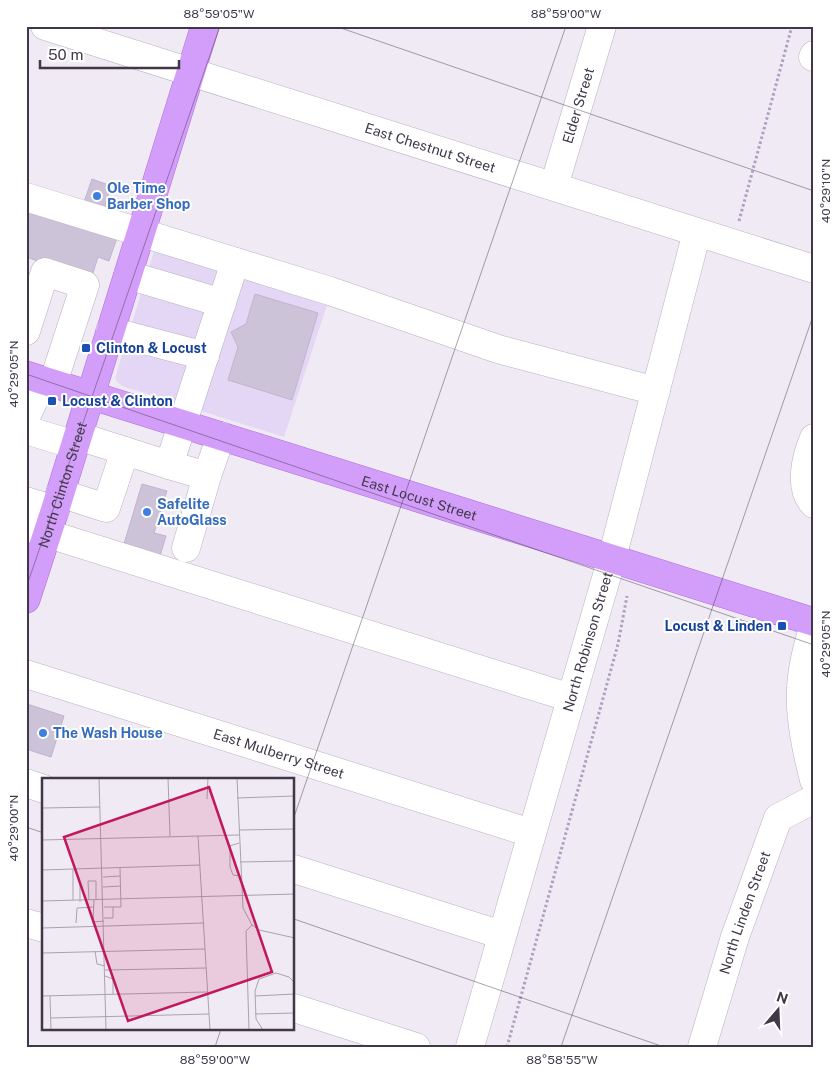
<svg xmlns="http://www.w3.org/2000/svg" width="840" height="1073" font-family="'Public Sans',sans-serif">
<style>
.commercial{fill:#e4d7f5}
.building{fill:#cdc3d9;stroke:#c1b3d0}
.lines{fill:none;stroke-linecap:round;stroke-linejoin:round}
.minor-casing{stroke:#b9b0c3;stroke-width:29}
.major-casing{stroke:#ad6ddf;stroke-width:29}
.path{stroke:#b09fc1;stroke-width:3;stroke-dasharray:2.5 2.5;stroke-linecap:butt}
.minor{stroke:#fff;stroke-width:28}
.major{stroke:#d39dfa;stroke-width:28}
.ticks{fill:none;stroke:#403848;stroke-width:1;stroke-opacity:0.45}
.shop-dot{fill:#3f7fe0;stroke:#fff;stroke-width:2}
.transit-dot{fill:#1a4fb4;stroke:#fff;stroke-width:2}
.labels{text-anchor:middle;stroke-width:4;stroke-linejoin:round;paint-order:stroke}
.street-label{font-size:14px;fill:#403848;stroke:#fff}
.shop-label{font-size:14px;font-weight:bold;fill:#366cbe;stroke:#fff;text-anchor:start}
.transit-label{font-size:14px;font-weight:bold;fill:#164399;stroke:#fff;text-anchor:start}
.inset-road{fill:none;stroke:#aaa3af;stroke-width:1}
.view{fill:#c2185b;fill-opacity:0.15;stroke:#c2185b;stroke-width:2.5}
.inset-edge{fill:none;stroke:#403848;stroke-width:2.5}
.neatline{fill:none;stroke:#403848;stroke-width:2}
.ticks-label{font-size:12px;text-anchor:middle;fill:#403848}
</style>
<rect width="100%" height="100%" fill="#f0eaf4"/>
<path class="commercial" d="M156,245L329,299L284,437L122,386L117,382L115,378Z"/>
<path class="building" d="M92,179L111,186L103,212L83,205Z
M26,204L118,235L109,261L98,257L91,279L26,257Z
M255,294L318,313L292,400L228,380L238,347L231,332L246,324Z
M142,484L167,491L154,533L166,536L160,556L123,547Z
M27,704L64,716L51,757L26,749Z"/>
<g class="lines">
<defs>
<g id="minor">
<path id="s1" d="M45,26L814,269"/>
<path d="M813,57L814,55"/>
<path id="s2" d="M554,186L602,26"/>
<path d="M26,197L330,291L498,349L656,391"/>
<path d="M128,275L222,303"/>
<path d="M26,331L45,272L85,285L53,383"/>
<path d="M110,331L205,356"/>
<path d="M26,417L43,380"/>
<path d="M26,430L75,445"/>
<path d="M78,436L169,465L235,262"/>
<path d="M814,438C806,457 798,488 814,504"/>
<path d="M169,465L207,476L221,436"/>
<path d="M60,493L106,508L125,451"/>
<path d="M26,501L55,510"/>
<path d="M26,527L571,698"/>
<path d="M186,548L207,476"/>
<path d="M814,624C808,646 802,666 801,688C799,716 807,753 814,780"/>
<path id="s3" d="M26,674L531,833"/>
<path d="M26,783L44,789"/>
<path d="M294,869L502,935"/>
<path d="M26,923L44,928"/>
<path d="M294,1008L416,1047"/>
<path id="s4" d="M470,1047L612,558L697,232"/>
<path id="s5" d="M702,1047L735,937L778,818L814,799"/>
</g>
<g id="major">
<path id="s6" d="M26,375L814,622"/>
<path id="s7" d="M26,599L55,510L205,26"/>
</g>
</defs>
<use href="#minor" class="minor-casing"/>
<use href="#major" class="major-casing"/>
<path class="path" d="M739,221L792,26
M507,1047L618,644L627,596"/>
<use href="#minor" class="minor"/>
<use href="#major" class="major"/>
</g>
<path class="ticks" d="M335,26L814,191M26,374L814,645M26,588L220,26M294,817L566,26M26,827L44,833M294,919L664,1047M215,1047L221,1029M561,1047L814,313"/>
<g class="shop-dot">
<circle cx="97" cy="196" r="5"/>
<circle cx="147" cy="512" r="5"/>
<circle cx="43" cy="733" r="5"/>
</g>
<g class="transit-dot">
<rect x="81" y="343" width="10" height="10" rx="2.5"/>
<rect x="47" y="396" width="10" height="10" rx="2.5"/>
<rect x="777" y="621" width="10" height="10" rx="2.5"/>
</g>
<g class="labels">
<g class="street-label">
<text dy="5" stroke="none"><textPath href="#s2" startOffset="84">Elder Street</textPath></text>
<text dy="5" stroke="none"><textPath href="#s1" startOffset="404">East Chestnut Street</textPath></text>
<text dy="5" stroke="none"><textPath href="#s7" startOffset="120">North Clinton Street</textPath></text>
<text dy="5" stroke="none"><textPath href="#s6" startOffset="412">East Locust Street</textPath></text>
<text dy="5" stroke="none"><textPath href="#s4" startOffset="422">North Robinson Street</textPath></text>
<text dy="5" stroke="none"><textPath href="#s3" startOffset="265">East Mulberry Street</textPath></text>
<text dy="5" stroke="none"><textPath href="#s5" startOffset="141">North Linden Street</textPath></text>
</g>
<g class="shop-label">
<text x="107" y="193">Ole Time<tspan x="107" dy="16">Barber Shop</tspan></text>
<text x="157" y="509">Safelite<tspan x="157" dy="16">AutoGlass</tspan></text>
<text x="53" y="738">The Wash House</text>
</g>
<g class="transit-label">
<text x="96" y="353">Clinton &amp; Locust</text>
<text x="62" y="406">Locust &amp; Clinton</text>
<text x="772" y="631" text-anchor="end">Locust &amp; Linden</text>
</g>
</g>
<g transform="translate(42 778)">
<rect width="252" height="252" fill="#f0eaf4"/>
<path class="inset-road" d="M57,0L64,252M126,0L128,58M195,0L201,130L210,147L217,152L253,160M195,20L253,18M165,21L166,0M0,30L58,29M197,52L253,51M156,58L168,252M0,62L197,57M197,65L188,68V89L191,97L198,98M198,84L253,83M0,92L158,87M61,99L78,98M38,107V124M61,109L79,108M31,122V91M47,122L46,103H54V122M52,122L51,144L62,143M0,123L253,116M62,129H79L78,90M62,140H71V129M34,145L35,130L52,129M0,150L162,145M53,173L55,186L63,188M0,175L163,171M63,192L164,190M63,198L71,201V216M0,218L165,214M8,218L9,252M213,218L253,216M213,236L253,235M9,240L167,236M207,252L204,153L210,147M221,252L214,241L213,213L217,201L234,195L247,199L253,205"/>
<path class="view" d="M167,9L230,194L86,243L22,59Z"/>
<rect width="252" height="252" class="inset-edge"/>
</g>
<rect width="840" height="1073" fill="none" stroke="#ffffff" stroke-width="55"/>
<g transform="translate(778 1010) rotate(19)" stroke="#ffffff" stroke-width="4" paint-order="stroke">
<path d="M0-4L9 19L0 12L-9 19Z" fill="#403848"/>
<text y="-8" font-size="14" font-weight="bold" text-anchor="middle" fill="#403848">N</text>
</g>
<path d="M40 60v8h139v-8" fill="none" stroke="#403848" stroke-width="2.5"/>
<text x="48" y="60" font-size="15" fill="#403848" stroke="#ffffff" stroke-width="4" paint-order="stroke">50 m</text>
<rect x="28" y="28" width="784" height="1018" class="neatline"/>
<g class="ticks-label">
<text x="219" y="18">88°59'05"W</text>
<text x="566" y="18">88°59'00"W</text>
<text transform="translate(826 191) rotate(-90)" y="4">40°29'10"N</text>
<text transform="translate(14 374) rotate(-90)" y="4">40°29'05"N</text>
<text transform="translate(826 644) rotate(-90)" y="4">40°29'05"N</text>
<text transform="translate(14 828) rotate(-90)" y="4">40°29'00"N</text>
<text x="215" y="1064">88°59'00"W</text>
<text x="562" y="1064">88°58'55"W</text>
</g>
</svg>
